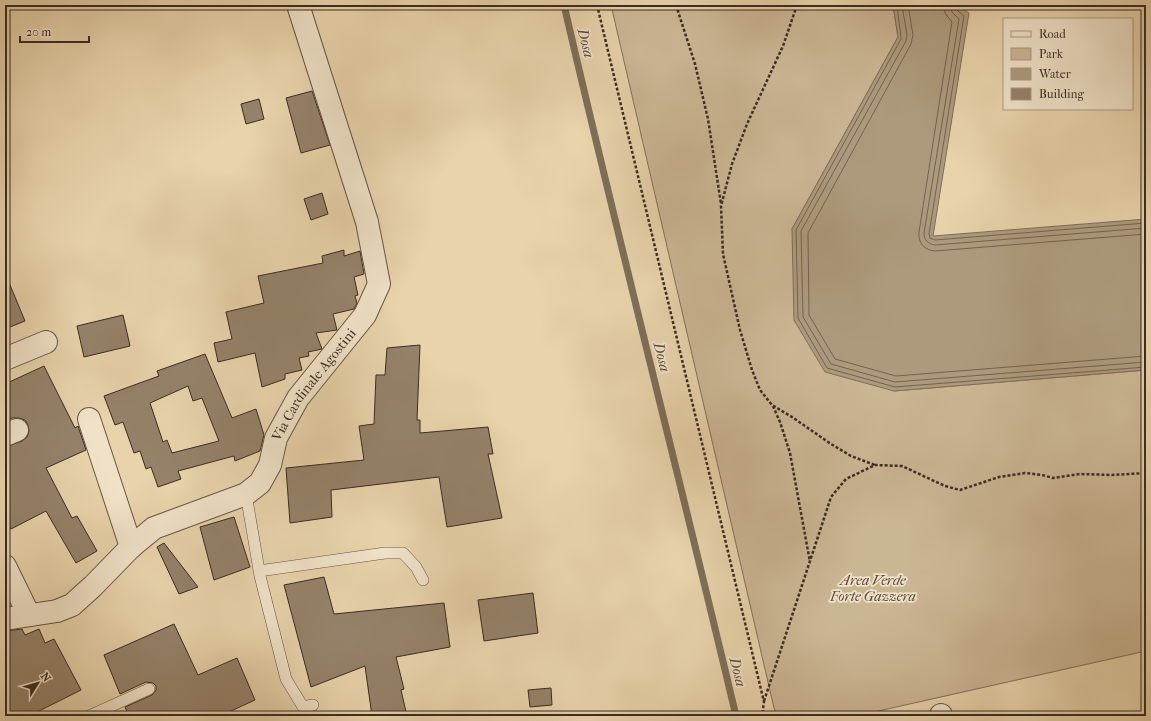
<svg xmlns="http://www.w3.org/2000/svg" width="1151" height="721" font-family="'IM FELL French Canon',serif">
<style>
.green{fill:#cbb694;stroke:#83705c}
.water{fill:#ad9a7d;stroke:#7f6e59}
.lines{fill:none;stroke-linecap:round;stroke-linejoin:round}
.shore{stroke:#746250;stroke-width:1}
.stream{stroke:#7f6e59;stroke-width:7}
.building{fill:#95826a;stroke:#3b2b23;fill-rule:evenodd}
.lane-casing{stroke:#665545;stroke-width:12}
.street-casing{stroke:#665545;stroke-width:24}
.path{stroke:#3b2b23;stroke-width:2.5;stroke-dasharray:3 2;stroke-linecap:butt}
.lane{stroke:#f0e2c8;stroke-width:11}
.street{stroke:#f0e2c8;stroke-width:22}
.labels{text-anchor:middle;stroke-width:3.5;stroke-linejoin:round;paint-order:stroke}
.street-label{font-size:14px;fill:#3b2b23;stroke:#f0e2c8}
.park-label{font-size:14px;font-style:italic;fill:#58473a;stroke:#f0e2c8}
.water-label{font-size:15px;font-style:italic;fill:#58473a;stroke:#f0e2c8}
</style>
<rect width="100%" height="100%" fill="#e8d3ab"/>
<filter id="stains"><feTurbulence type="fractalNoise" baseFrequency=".005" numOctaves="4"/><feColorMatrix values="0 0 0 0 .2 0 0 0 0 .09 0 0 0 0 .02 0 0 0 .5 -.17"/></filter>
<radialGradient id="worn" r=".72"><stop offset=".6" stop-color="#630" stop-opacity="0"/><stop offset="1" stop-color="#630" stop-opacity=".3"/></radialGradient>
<path class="green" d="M611,5H893L898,37L792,229L894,391L1146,370V651L856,716H777L774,708Z"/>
<path class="water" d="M893,5H956L969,13L933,236L1146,219V370L894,391L825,372L794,320L792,229L898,37Z"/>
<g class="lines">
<path class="shore" d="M897,5L901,39L796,230L798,318L827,368L895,387L1146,367
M902,5L907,35L906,41L801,231L803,317L831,364L895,382L1146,362
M908,5L913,35L911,44L808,233L809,315L835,359L896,376L1146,356
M944,5L945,13L952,22L919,232C918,243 924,250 935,251L1146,234
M950,5L952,12L959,19L924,233C924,240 928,244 935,245L1146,228
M955,5L956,9L964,16L929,234L930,238L935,240L1146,223"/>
<path class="stream" d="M564,5C619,243 680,479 736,716"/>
</g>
<path class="building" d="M312,91L330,145L301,153L286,98Z
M259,99L264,119L246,124L241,104Z
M322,193L328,214L311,220L304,199Z
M344,250V256L360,251L364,274L354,277L358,295L355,296L357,303L354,309L333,314L337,330L316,333L322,349L308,352L309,356L299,358L302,370L285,374V379L262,387L255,353L218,362L214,343L232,339L226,312L264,303L258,276L323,263L322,256Z
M5,273L25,321L5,329Z
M123,315L130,346L84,357L77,326Z
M420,345L417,420H420V433L488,427L493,454H488L502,518L447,527L439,477L331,490L332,517L290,523L286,468L364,460L359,426L374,424L376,375H385L387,348Z
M205,354L232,418L256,409L264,435L260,451L235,461L234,456L178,471L181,479L158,487L151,467L146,469L140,451L134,453L123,422L115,425L104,396L159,376L157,371ZM188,386L193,401L202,398L219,441L172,453L167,440L163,442L150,403Z
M44,366L75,428L78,426L86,450L46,468L72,518L77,516L97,551L76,563L46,511L11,529L5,517V447L22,441L27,437L29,431L28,425L25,420L19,418H12L5,421V384Z
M234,517L250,567L214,580L200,527Z
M164,543L198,587L179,594L157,547Z
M324,577L334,614L444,603L450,647L396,657L404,689L401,690L407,716H372L365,666L311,687L284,585Z
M533,593L538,633L484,641L478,600Z
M174,624L198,675L237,658L255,700L220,716H129L125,707L152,695L156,690V686L153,683L146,682L120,694L104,655Z
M22,629L25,635L39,629L45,643L54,639L81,690L29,716H9L5,706V631Z
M551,688L552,705L530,707L528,690Z"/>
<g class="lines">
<defs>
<path id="lane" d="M246,494L260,576L286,679L303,707L313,705
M259,571L385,553H403L416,567L423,580
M89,716L149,689"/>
<g id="street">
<path d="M5,359L46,342"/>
<path d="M89,419L131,547"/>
<path d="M5,435L17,430"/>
<path d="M5,566L29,615"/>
<path id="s1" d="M5,619L57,611L72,605L93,586L131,547L154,528L246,494L260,483L270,465L276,438L298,398L365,315L379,284L367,222L298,5"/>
<path d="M941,715V716"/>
</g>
</defs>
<use href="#lane" class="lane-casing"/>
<use href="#street" class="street-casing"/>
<path class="path" d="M597,5L764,702L762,716
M676,5L695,64L708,119L721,204
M797,5L783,46L747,124L732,164L721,206L723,254L740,330L752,370L760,390L772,405L792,417L831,444L851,456L875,465
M773,406L780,422L790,453L810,562
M764,701L831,497L846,479L875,465L902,466L945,486L960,490L999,477L1025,473L1042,475L1053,478L1080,474L1112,475L1146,473"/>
<use href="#lane" class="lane"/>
<use href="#street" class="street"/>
</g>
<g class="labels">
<g class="street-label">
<text dy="5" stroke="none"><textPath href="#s1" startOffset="411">Via Cardinale Agostini</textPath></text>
</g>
<g class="park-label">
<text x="873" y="585">Area Verde<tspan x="873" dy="16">Forte Gazzera</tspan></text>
</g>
<g class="water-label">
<text transform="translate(586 43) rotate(76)" y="5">Dosa</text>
<text transform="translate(662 357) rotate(76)" y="5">Dosa</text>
<text transform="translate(738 672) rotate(76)" y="5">Dosa</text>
</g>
</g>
<rect width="1151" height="721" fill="none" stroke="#e8d3ab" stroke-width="20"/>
<rect x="6" y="6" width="1139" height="709" fill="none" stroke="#3b2b23" stroke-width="2"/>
<rect x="10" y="10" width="1131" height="701" fill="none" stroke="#3b2b23"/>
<rect x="1003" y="18" width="130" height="92" fill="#f0e2c8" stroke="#a89986"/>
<rect x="1011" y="31" width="20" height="6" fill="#f0e2c8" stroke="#a89986"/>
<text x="1039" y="38" font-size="12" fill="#3b2b23">Road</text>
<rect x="1011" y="48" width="20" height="12" fill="#cbb694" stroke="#a89986"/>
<text x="1039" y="58" font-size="12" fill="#3b2b23">Park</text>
<rect x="1011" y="68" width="20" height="12" fill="#ad9a7d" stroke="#a89986"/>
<text x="1039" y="78" font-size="12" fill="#3b2b23">Water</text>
<rect x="1011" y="88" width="20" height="12" fill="#95826a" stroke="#a89986"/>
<text x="1039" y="98" font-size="12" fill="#3b2b23">Building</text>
<g transform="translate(38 683) rotate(53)" stroke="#f0e2c8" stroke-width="3" paint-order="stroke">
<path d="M0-3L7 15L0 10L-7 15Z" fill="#3b2b23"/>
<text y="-6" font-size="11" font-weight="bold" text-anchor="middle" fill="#3b2b23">N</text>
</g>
<path d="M20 36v6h69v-6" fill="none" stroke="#3b2b23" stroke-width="2"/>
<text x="26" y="36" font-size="12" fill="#3b2b23" stroke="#f0e2c8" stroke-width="3" paint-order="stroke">20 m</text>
<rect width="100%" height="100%" filter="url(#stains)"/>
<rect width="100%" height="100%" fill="url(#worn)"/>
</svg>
